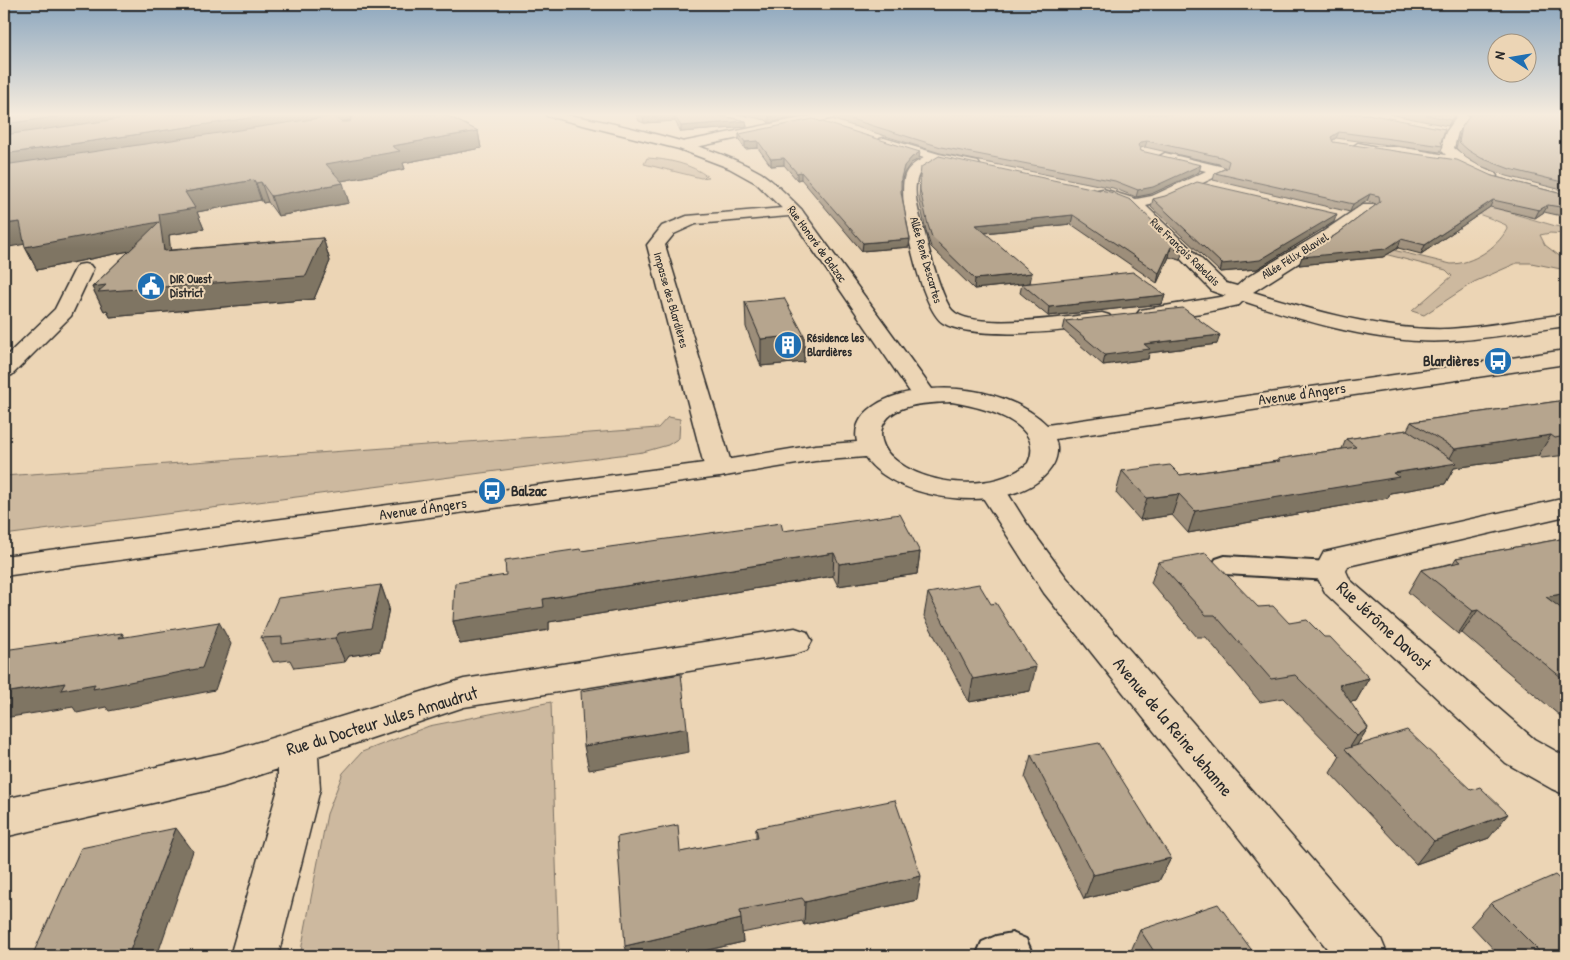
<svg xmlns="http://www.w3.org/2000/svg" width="1570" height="960" font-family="'Patrick Hand',sans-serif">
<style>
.green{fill:#cdb99f;stroke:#7c7265}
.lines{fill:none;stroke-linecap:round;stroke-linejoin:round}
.service-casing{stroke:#2b2b2b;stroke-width:4}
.minor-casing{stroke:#2b2b2b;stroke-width:3}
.tertiary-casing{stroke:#2b2b2b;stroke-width:3}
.service{fill:#ecd5b5;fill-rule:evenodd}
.minor{fill:#ecd5b5;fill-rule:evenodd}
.tertiary{fill:#ecd5b5;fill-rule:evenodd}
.wall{fill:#9d8e7a;stroke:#2b2b2b;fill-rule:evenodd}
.shaded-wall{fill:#7f7463;stroke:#2b2b2b}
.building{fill:#b6a58e;stroke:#2b2b2b}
.labels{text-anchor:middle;stroke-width:4;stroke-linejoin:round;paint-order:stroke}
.far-street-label{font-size:12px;fill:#2b2b2b;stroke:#ecd5b5}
.far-poi-label{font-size:12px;font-weight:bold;fill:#2b2b2b;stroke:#ecd5b5;text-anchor:start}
.poi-label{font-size:15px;font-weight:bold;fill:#2b2b2b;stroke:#ecd5b5;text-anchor:end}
.street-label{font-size:15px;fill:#2b2b2b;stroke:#ecd5b5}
.near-street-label{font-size:18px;fill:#2b2b2b;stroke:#ecd5b5}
</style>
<rect width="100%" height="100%" fill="#ecd5b5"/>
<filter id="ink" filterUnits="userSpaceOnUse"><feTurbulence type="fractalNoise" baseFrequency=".02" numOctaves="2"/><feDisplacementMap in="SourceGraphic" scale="10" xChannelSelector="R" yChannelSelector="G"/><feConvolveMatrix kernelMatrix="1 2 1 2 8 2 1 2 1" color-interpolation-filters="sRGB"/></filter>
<g filter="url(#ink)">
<path class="green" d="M1188,114H1249L1516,211L1514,214L1566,229V234L1550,233L1540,235L1545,245L1566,261V270L1531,263H1517L1474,282L1424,315L1412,311L1452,276L1446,270L1335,241L1339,237L1451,264C1472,264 1497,248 1507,229L1506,225C1470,208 1429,201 1391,193L1373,203L1214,163L1236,154L1148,134L980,161L941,153Z
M647,158C667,159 692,164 708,177L701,178L644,164Z
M668,417L680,419L679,438L668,445L643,452L4,535V476L658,428Z
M551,702L559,956H300L327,814L343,773L362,752L429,726Z"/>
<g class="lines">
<defs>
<path id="service" d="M1225,556L1330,562L1339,565L1343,571L1339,577L1330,580L1225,574L1216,571L1212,565L1216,559Z
M1012,933L1026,939L1032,953L1030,956H976L982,942L996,936Z"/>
<path id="minor" d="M821,114H845L839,117L682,150L676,146L682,142Z
M1453,114H1465L1468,118L1458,132L1454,148L1472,162L1495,173L1497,176L1495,179C1481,183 1469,169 1456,165C1423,155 1387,158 1353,150L1352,147L1358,143L1377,147H1400L1446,155L1440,149L1446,132L1456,118Z
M884,138L939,154L978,162L980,165L973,169L938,162L921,171C909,187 920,217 925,234C929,251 942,299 952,310C972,332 1072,316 1102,313L1109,315L1112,319L1109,323C1075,332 973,341 943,323C921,310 896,199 905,175C908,167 916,162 924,158L880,145L878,142L880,139Z
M1165,153L1224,167L1226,170L1224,173L1162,202L1146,206L1226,283L1237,286L1246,278L1321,233L1362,205H1374L1376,208L1374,211L1333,241L1253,292C1316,311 1382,331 1448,329C1487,327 1527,319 1566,314V326C1528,331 1488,339 1449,341C1381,345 1307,322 1243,301L1239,305L1202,313L1147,320L1140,318L1137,314L1140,310L1226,296L1212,291L1130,207L1098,196L1096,193L1098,190L1103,189L1136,199L1152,196L1206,171L1160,160L1158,157Z
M795,207L801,209L803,212L801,215L696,224L674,234L665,245L733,469L729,475L719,477L709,475L705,469L647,245L662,226L687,216Z
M84,264L90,265L93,269L71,316L12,375L4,377V358L55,309L75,269L78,265Z
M992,482L1002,484L1027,524L1066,577L1381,939L1388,956H1333L1044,593L978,490L982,484Z
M1566,498V516L1348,566L1346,571L1350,580L1534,739L1566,757V795L1552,789L1506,763L1326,594L1314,571L1324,552Z
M795,628L807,632L812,641L807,650L795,654L464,707L318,756L320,789L278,956H230L278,789V769L223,787L4,837V799L223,753L464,679Z"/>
<path id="tertiary" d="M545,114C576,114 606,122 635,129C678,140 723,151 761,173C776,183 788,196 801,209L932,389C971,386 1018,397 1047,425L1566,350V364L1055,439C1059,448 1057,460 1051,468C1018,517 897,504 865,457L815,461L719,477L4,576V556L719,461L815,445L857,442C850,412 887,396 910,392L789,215L756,183L729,168L679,149L547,116ZM952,402C980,407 1047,422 1028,463C996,493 924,487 892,457C886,452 881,442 881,434C884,402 929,403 952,402Z"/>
</defs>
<use href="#service" class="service-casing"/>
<use href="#minor" class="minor-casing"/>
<use href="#tertiary" class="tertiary-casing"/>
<use href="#service" class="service"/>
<use href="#minor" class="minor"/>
<use href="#tertiary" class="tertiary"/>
</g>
<path class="wall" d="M4,114H444L478,131L481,148L403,163L405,169L341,181L349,203L278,216L268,202L263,203L261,200L197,212L204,229L169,235L170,250L323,238L330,261L314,299L110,317L107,310L104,311L92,287L129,251L37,270L25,247V244ZM351,120L350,122L341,121Z
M636,114H713L746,121L747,127L681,132L675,121L644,123L639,121Z
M737,114H808L769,123L766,120Z
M834,114H1368L1441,142L1443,146L1440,152L1336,138L1332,141L1333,142L1492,176L1566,195V217L1544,212L1535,218L1490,207L1421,254L1398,248L1383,257L1299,265L1302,257L1337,234L1376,205V204L1367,201L1350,212L1213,180L1215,173L1226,168L1219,164L1145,147L1140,148L1141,151L1199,172L1151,194L1136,197L1113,188L940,153L834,120Z
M1389,114H1455L1448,126Z
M1467,114H1566V191L1507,176L1478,165L1465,157L1456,148L1460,133L1462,127L1469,117Z
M739,134L919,159L911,163L904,173L901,183V192L910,239L909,247L862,251L801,179L797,180L784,165L771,166L758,148L745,149L739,140Z
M939,156L1183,251L1180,260L1169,257L1157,283L1071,224L985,233L1030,283L1165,295L1162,304L1048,316L1020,293L1022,284L974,289L931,247L927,235L919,199L920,177Z
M1153,199L1334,222L1257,269L1220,272L1151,207Z
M745,302L804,335V362L761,366L746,327Z
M1065,321L1217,344L1149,353L1148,359L1103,365L1063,330Z
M1566,400V455L1542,458L1538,456L1454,468L1445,484L1390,493L1388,498L1188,533L1172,515L1140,520L1116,493L1122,471L1180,475L1277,461L1278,459L1342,449L1346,439L1407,430L1411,422Z
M783,531L920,552L917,574L838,586L833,576L549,622V630L460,644L453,621L506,575L581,551Z
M1566,538V721L1462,633L1458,634L1408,592L1421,570L1453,563L1456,558Z
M1158,562L1258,607L1289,623L1324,637L1369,678L1356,701L1350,702L1368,728L1357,745L1489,838L1416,864L1330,773L1340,756L1283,698L1260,702L1206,637H1197L1151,583Z
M381,585L389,608L380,651L349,656L345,662L294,668L290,660L273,662L261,638Z
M928,593L1030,691L969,702L924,616Z
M1031,755L1171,858L1159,881L1084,899L1025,778Z
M756,828L917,900L804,925L802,921L742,933L743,942L682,956H628L681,852L756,838Z
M1491,903L1566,956H1500L1471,925Z
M1140,930L1256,956H1132L1130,953Z"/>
<path class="shaded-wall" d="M76,114H199L4,142V124Z
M276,114H349L351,120L4,174V154Z
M781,114H808L769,123V117Z
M1455,114L1454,118L1448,126L1451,120Z
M674,115L675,121L644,123L643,117Z
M746,121L747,127L681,132V126Z
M478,131L481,148L403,163L405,169L331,183L326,164L392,146Z
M1339,132L1336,138L1328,143L1331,137Z
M758,141V148L745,149V142Z
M1147,141L1145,147L1140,148L1138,145L1141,142Z
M920,152L919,159L911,163L904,173L900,185L901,178L904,166L912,157Z
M784,158V165L771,166V159Z
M1201,165L1199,172L1151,194L1136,197L1138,190Z
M801,172V179L797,180V173Z
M254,180L261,200L197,212L204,229L169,235L173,273L164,251L163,244L37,270L25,247L159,214L185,192Z
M261,182L268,202L263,203L256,183Z
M343,183L349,203L278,216L271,196Z
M1370,194L1367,201L1350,212L1353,204Z
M1493,200L1490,207L1421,254L1425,245Z
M1548,205L1544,212L1535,218L1539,210Z
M1337,214L1334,222L1257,269L1220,272L1222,264Z
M1073,215L1071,224L974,234L976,225Z
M20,222L31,243L4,248V224Z
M323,238L330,261L314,299L110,317L107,310L104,311L92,287Z
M910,239L909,247L862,251L863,243Z
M1401,239L1398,248L1383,257L1299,265L1302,257Z
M1171,247L1169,257L1157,283L1159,273Z
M1032,273L1030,283L974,289L975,279Z
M1165,295L1162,304L1048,316L1049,307Z
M804,335V362L761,366V339Z
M1220,335L1217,344L1149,353L1148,359L1103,365L1105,355L1144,344Z
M1551,435L1538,456L1454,468L1445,484L1390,493L1388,498L1188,533L1195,511L1393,473L1446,465L1455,449Z
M1179,494L1172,515L1140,520L1147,498Z
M920,552L917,574L838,586L839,564Z
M834,553L833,576L549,622V630L460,644L453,621L543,599Z
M381,585L389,608L380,651L349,656L345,662L335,638Z
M1566,593V613L1546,597Z
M1478,610L1462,633L1458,634L1473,611Z
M219,622L231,644L215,690L109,711L106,707L77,713L73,707L4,718V693L65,683Z
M122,633L136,655L119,638Z
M1036,667L1030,691L969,702L973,679Z
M1369,678L1356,701L1326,707L1339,685Z
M687,728L689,752L589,770L584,746Z
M1368,728L1353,751L1347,752L1357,736Z
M1508,814L1489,838L1416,864L1434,841Z
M176,828L193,851L157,956H128Z
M1171,858L1159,881L1084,899L1093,875Z
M921,876L917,900L804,925L805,902Z
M4,880L7,883L4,889Z
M741,919L743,942L682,956H628L625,946Z"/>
<path class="building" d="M4,114H76L4,124Z
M154,114H276L4,154V135Z
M350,114H444L478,131L392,146L400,151L326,164L343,183L271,196L261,182L256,183L254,180L185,192L195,208L159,214L164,251L323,238L306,276L98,292L106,285L92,287L159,222L25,247L20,222L4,224V165L333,116L341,122H350L352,116Z
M638,114H713L746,121L681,126L674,115L643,117Z
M766,114H781L769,117Z
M835,114H1368L1445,129L1441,142L1443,146L1339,132L1331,137L1333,142L1457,160L1492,176L1566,195V208L1548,205L1539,210L1493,200L1425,245L1401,239L1386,249L1302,257L1337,234L1380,202L1379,196L1370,194L1353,204L1215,173L1227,168L1229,161L1221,157L1147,141L1141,142L1138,145L1141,151L1201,165L1153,187L1138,190L1115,181L941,147Z
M1422,114H1455L1451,120Z
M1471,114H1566V183L1510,169L1481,158L1468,150L1459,142L1462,127Z
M813,119L920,152L912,157L904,166L901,178V192L910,239L863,243L801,172L797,173L784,158L771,159L758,141L745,142L739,134Z
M939,156L1110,192L1131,200L1183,251L1171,247L1159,273L1073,215L976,225L1032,273L975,279L932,237L928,225L920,190V177L921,167Z
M1197,182L1337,214L1260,260L1222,264L1153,199L1165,196Z
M1133,272L1165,295L1049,307L1022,284Z
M784,298L804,335L761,339L745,302Z
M1183,308L1220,335L1144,344L1150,349L1105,355L1065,321Z
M1566,400V436L1555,438L1551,435L1455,449L1411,422Z
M1407,430L1457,463L1393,473L1399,477L1195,511L1179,494L1147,498L1122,471L1170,465L1180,475L1280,461L1278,459L1356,447L1346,439Z
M900,514L920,552L839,564L834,553L543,599L544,607L453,621L455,583L506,575L505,560L580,549L581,551L781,523L783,531Z
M1566,538V593L1546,597L1566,612V681L1478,610L1473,611L1421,570L1461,562L1456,558Z
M1206,553L1258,607L1273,606L1289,623L1307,620L1324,637H1330L1369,678L1339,685L1368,728L1357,736L1295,675L1271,679L1215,615H1206L1158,562Z
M979,584L991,604L996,603L1036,667L973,679L928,593Z
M381,585L371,628L339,633L335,638L282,644V637L261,638L278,598Z
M219,622L202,668L93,689L95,684L61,690L65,683L4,693V650L122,633L119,638Z
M681,674L687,728L584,746L581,691Z
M1407,730L1471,790L1480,787L1508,814L1434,841L1345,749Z
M1099,743L1171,858L1093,875L1031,755Z
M895,800L921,876L805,902L802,898L740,910L741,919L625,946L617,837L678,825L680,852L758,837L756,828Z
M176,828L128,956H32L81,848Z
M1555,875L1566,885V956H1544L1491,903Z
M1218,904L1256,956H1157L1140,930Z"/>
</g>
<linearGradient id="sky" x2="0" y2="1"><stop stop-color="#8ba6be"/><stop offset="0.46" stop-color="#f6ecde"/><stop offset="1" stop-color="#f6ecde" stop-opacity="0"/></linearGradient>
<rect width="1570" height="249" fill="url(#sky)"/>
<defs>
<symbol id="civic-disc" viewBox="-11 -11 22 22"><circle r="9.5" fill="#1f6fb2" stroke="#ecd5b5"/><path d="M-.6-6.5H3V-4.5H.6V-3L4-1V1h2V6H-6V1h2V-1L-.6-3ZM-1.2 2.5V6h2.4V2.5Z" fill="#fff"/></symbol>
<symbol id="building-disc" viewBox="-11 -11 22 22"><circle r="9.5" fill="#1f6fb2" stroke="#ecd5b5"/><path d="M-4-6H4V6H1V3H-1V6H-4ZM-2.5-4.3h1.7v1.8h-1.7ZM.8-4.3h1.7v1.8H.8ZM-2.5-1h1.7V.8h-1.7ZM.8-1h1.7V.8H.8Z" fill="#fff"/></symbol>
<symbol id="bus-disc" viewBox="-11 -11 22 22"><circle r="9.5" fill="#1f6fb2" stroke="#ecd5b5"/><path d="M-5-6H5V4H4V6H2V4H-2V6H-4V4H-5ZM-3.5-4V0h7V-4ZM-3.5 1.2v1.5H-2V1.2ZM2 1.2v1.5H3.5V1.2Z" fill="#fff"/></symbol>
</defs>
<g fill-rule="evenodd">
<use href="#civic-disc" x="135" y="270" width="32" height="32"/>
<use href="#building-disc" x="772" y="329" width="32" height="32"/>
<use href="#bus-disc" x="1482" y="345" width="32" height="32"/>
<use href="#bus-disc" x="476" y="475" width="32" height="32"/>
</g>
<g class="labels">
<g class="far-street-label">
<text transform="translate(817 244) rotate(54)" y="4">Rue Honoré de Balzac</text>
<text transform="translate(1185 252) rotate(44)" y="4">Rue François Rabelais</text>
<text transform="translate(1295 256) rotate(-32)" y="4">Allée Félix Blaviel</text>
<text transform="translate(926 260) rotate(74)" y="4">Allée René Descartes</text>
<text transform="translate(671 300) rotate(74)" y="4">Impasse des Blardières</text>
</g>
<g class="far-poi-label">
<text x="170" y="283">DIR Ouest<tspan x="170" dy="14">District</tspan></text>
<text x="807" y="342">Résidence les<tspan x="807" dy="14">Blardières</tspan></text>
</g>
<g class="poi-label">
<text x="1479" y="366">Blardières</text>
<text x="511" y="496" text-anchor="start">Balzac</text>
</g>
<g class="street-label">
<text transform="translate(1302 394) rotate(-8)" y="5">Avenue d'Angers</text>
<text transform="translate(423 509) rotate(-8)" y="5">Avenue d'Angers</text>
</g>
<g class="near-street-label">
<text transform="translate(1384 626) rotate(43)" y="6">Rue Jérôme Davost</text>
<text transform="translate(382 721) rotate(-17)" y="6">Rue du Docteur Jules Amaudrut</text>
<text transform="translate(1173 727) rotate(50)" y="6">Avenue de la Reine Jehanne</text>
</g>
</g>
<rect width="1570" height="960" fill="none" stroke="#ecd5b5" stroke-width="20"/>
<rect x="10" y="10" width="1550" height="940" fill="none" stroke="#2b2b2b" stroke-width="2" filter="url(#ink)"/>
<g transform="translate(1512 58) rotate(282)"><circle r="24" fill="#ecd5b5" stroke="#9f917e"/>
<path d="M0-4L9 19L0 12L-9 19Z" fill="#1f6fb2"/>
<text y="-8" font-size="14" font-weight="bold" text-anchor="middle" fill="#2b2b2b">N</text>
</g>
</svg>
